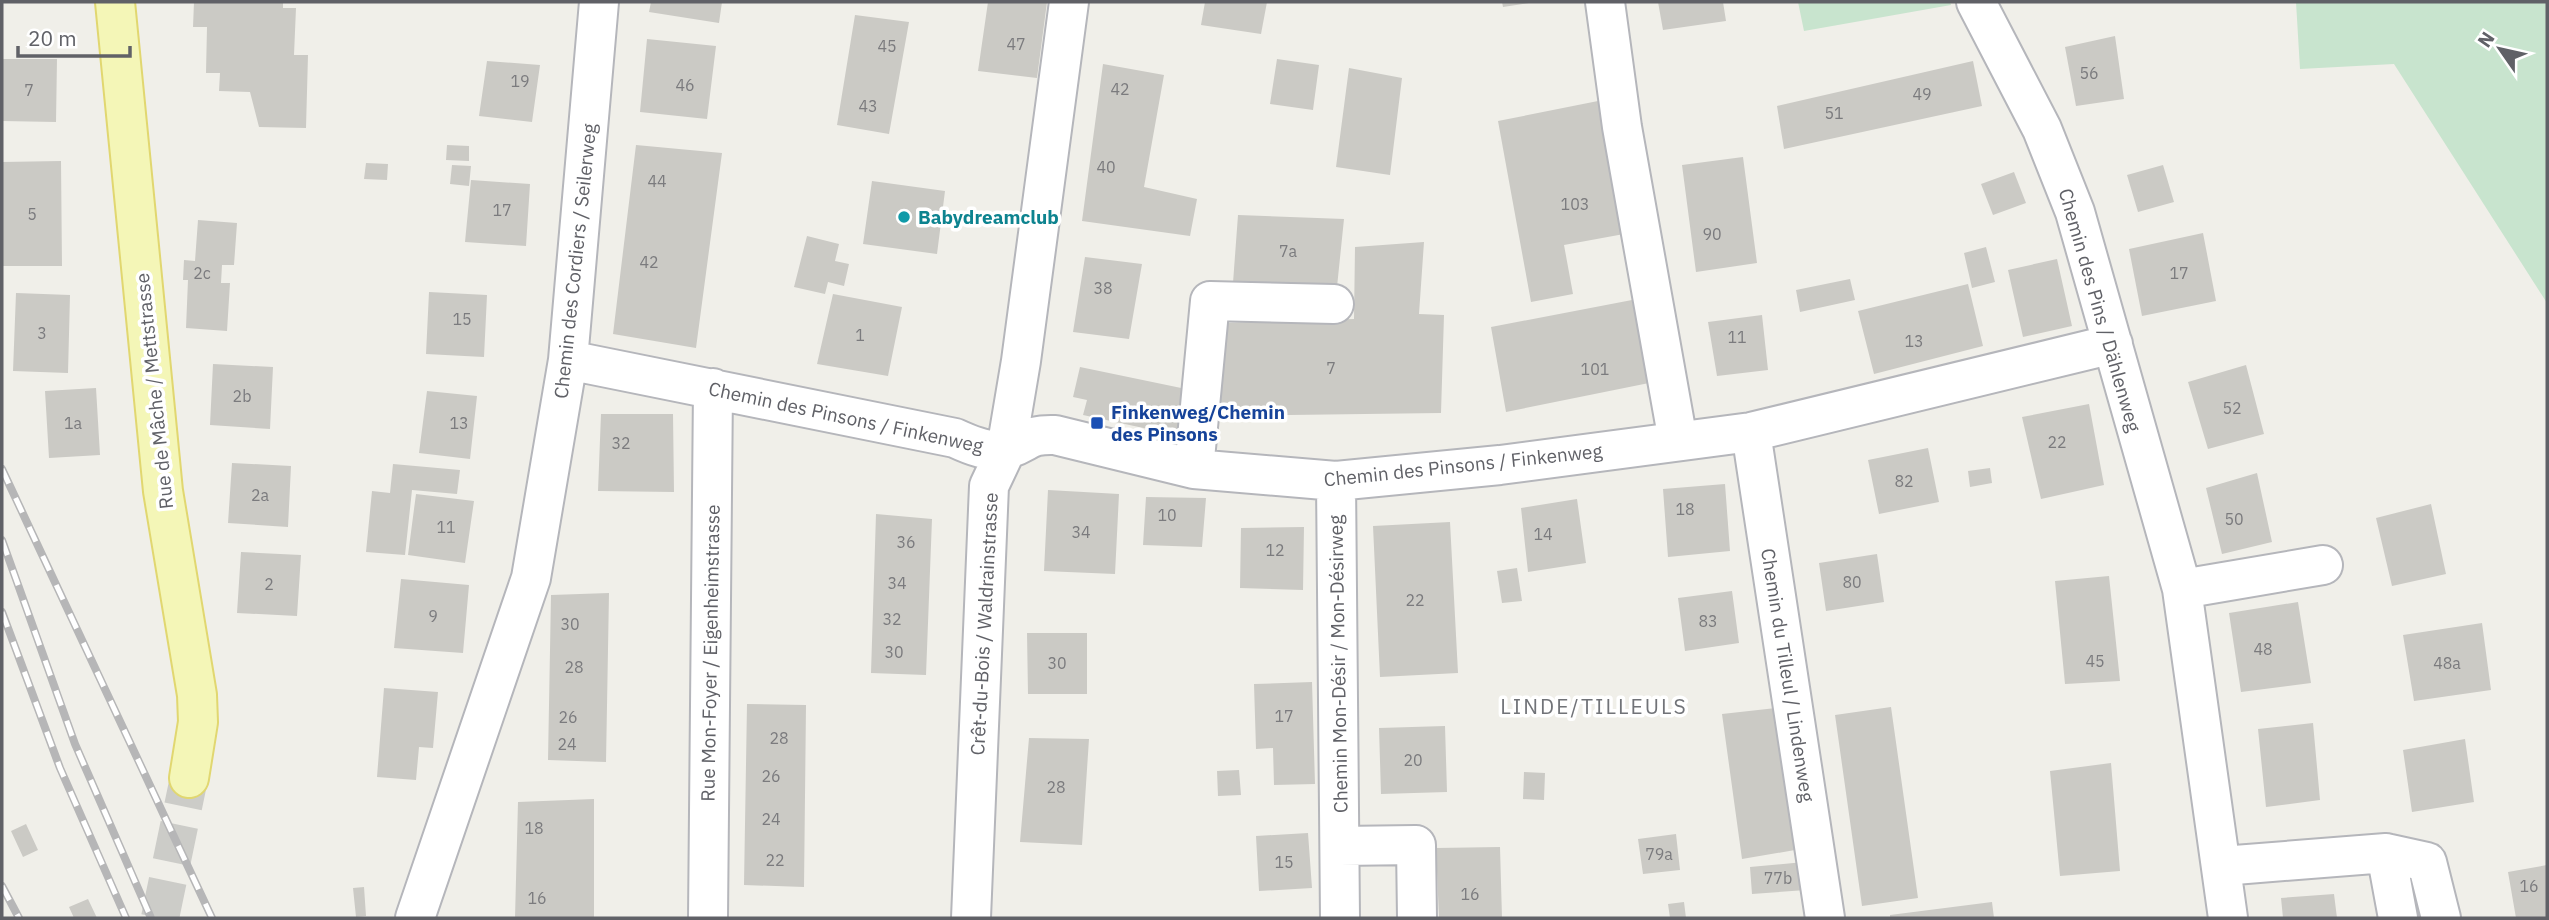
<svg xmlns="http://www.w3.org/2000/svg" width="2549" height="920" font-family="'IBM Plex Sans',sans-serif">
<style>
.green{fill:#c8e4ce}
.building{fill:#cbcac5}
.lines{fill:none;stroke-linecap:round;stroke-linejoin:round}
.major-tunnel{stroke:#ccccc8;stroke-width:38;stroke-dasharray:38 19;stroke-linecap:butt}
.minor-casing{stroke:#b5b6bb;stroke-width:42}
.major-casing{stroke:#e1d770;stroke-width:42}
.minor{stroke:#fff;stroke-width:38}
.major{stroke:#f4f6b7;stroke-width:38}
.rail-casing{stroke:#b6b6b7;stroke-width:8}
.rail{stroke:#fff;stroke-width:5;stroke-dasharray:16;stroke-linecap:butt}
.culture-dot{fill:#0f9aa8;stroke:#fff;stroke-width:2.5}
.transit-dot{fill:#1a4fb4;stroke:#fff;stroke-width:2.5}
.labels{text-anchor:middle;stroke-width:7;stroke-linejoin:round;paint-order:stroke}
.number-label{font-size:16px;fill:#7b7b7e}
.culture-label{font-size:19px;font-weight:bold;fill:#0d838f;stroke:#fff;text-anchor:start}
.street-label{font-size:19px;fill:#606167;stroke:#fff}
.transit-label{font-size:19px;font-weight:bold;fill:#164399;stroke:#fff;text-anchor:start}
.neighbourhood-label{font-size:21px;letter-spacing:2px;fill:#717378;stroke:#fff}
</style>
<rect width="100%" height="100%" fill="#f0efe9"/>
<path class="green" d="M1798,2H1950L1951,5L1804,31Z
M2296,2H2547V303L2394,64L2300,69Z"/>
<path class="building" d="M194,2H283V8H296L294,55H308L306,128L259,127L250,92L219,91L220,73H206L207,27H193Z
M651,2H722L719,23L649,12Z
M988,2H1047L1037,78L978,71Z
M1205,2H1267L1261,34L1201,25Z
M1502,2H1529V3L1503,7Z
M1658,2H1723L1726,21L1663,30Z
M855,15L909,22L889,134L837,125Z
M2115,36L2124,99L2076,106L2065,47Z
M647,39L716,46L707,119L640,112Z
M2,59H57L56,122L2,121Z
M1277,59L1319,65L1313,110L1270,104Z
M487,61L540,65L532,122L479,116Z
M1973,61L1982,106L1784,149L1777,106Z
M1103,64L1164,75L1144,187L1197,199L1190,236L1082,221Z
M1349,68L1402,78L1390,175L1336,167Z
M1598,101L1624,234L1564,245L1573,294L1531,302L1498,121Z
M447,145L469,146V161L446,160Z
M636,145L722,153L696,348L613,334Z
M1743,157L1757,263L1696,272L1682,165Z
M61,161L62,266H2V162Z
M366,163L388,164L387,180L364,179Z
M452,165L471,166L469,186L450,184Z
M2163,165L2174,202L2138,212L2127,175Z
M2014,172L2026,203L1993,215L1981,184Z
M471,180L530,184L526,246L465,242Z
M872,181L945,191L937,254L863,244Z
M1238,215L1344,219L1337,287L1233,283Z
M198,220L237,223L234,265H222L221,283H230L227,331L186,328L188,280H183L184,260L195,261Z
M2203,233L2216,301L2142,316L2129,249Z
M807,236L839,244L835,261L849,264L844,286L828,282L825,294L794,287Z
M1424,242L1419,314L1444,315L1441,413L1218,416L1223,323L1354,319L1355,247Z
M1986,247L1995,282L1972,288L1964,253Z
M1085,257L1142,264L1129,339L1073,332Z
M2057,259L2072,326L2023,337L2008,270Z
M1850,279L1855,300L1800,312L1796,290Z
M1968,284L1983,346L1874,374L1858,311Z
M429,292L487,295L484,357L426,354Z
M16,293L70,295L68,373L13,371Z
M833,294L902,307L888,376L817,364Z
M1632,300L1649,383L1506,412L1491,327Z
M1762,315L1768,370L1717,376L1708,322Z
M213,364L273,367L270,429L210,425Z
M2246,365L2264,434L2208,449L2188,382Z
M1080,367L1186,389L1176,435L1083,415L1087,400L1073,397Z
M96,388L100,455L49,458L45,391Z
M427,391L477,396L470,459L419,453Z
M2089,404L2104,485L2041,499L2022,417Z
M601,414H673L674,492L598,491Z
M1928,448L1939,502L1879,514L1868,460Z
M232,463L291,466L288,527L228,523Z
M393,464L460,470L457,494L412,490L405,555L366,552L372,491L390,493Z
M1990,468L1992,483L1970,487L1968,471Z
M2257,473L2272,542L2222,554L2206,488Z
M1725,484L1730,551L1668,557L1663,489Z
M1048,490L1119,494L1115,574L1044,571Z
M416,494L474,501L465,563L408,555Z
M1146,497L1206,498L1202,547L1143,545Z
M1577,499L1586,563L1528,572L1521,508Z
M2431,504L2446,574L2392,586L2376,518Z
M876,514L932,519L926,675L871,673Z
M1450,522L1458,673L1380,677L1373,526Z
M1304,527L1303,590L1240,588L1241,528Z
M241,552L301,555L297,616L237,613Z
M1877,554L1884,602L1826,611L1819,563Z
M1517,568L1522,601L1502,603L1497,571Z
M2109,576L2120,681L2065,684L2055,581Z
M401,579L469,585L463,653L394,648Z
M1732,591L1739,643L1685,651L1678,598Z
M609,593L606,762L548,760L551,595Z
M2298,602L2311,683L2241,692L2229,613Z
M2482,623L2491,690L2414,701L2403,635Z
M1027,633H1087V694H1028Z
M1312,682L1315,784L1274,785L1273,748L1256,749L1254,684Z
M384,688L438,692L433,748L419,747L416,780L377,777Z
M747,704L806,705L804,887L744,885Z
M1891,707L1918,898L1862,906L1835,715Z
M1776,708L1795,850L1742,859L1722,714Z
M2313,723L2320,800L2266,807L2258,729Z
M1445,726L1447,792L1381,794L1379,728Z
M1029,738L1089,739L1082,845L1020,842Z
M2465,739L2474,802L2412,812L2403,750Z
M2111,763L2120,871L2060,876L2050,771Z
M1239,770L1241,795L1218,796L1217,771Z
M1524,772L1545,773L1544,800L1523,799Z
M594,799V918H515L518,802Z
M26,824L38,850L23,857L11,831Z
M1308,833L1312,888L1259,891L1256,836Z
M1676,834L1680,870L1643,874L1638,839Z
M1500,847L1502,918H1439L1436,848Z
M1804,862L1806,890L1752,894L1750,867Z
M2547,865V918H2516L2508,872Z
M364,887L366,916L356,917L353,888Z
M2334,894L2337,918H2283L2281,898Z
M88,899L97,918H74L69,907Z
M1684,902L1686,918H1670L1668,904Z
M1992,902L1994,918H1890V915Z"/>
<g class="lines">
<path class="major-tunnel" d="M160,918L189,778"/>
<defs>
<path id="minor" d="M1605,2L1622,127L1678,441
M1976,2L2042,129L2075,212L2182,589L2228,918
M568,360L955,438C970,445 991,454 1008,449C1030,442 1027,434 1055,435L1194,469L1336,481L1500,465L1751,432L2113,344
M1751,432L1825,918
M1194,469L1210,301L1334,304
M1336,481L1340,918
M2182,589L2323,565
M1340,846L1416,845L1417,918
M2386,853L2427,862L2441,918
M2222,866L2386,853L2398,918
M415,918L531,578L568,360L599,2
M708,918L713,388
M971,918L989,486L1006,450L1021,361L1069,2"/>
<path id="major" d="M115,2L163,491L197,695L198,722L189,778"/>
</defs>
<use href="#minor" class="minor-casing"/>
<use href="#major" class="major-casing"/>
<use href="#minor" class="minor"/>
<use href="#major" class="major"/>
<defs>
<path id="rail" d="M2,469L212,918
M2,540L75,744L151,918
M2,612L60,768L126,918
M2,886L19,918"/>
</defs>
<use href="#rail" class="rail-casing"/>
<use href="#rail" class="rail"/>
</g>
<circle class="culture-dot" cx="904" cy="217" r="7"/>
<rect class="transit-dot" x="1090" y="416" width="14" height="14" rx="3.5"/>
<g class="labels">
<g class="number-label">
<text x="1016" y="50">47</text>
<text x="887" y="52">45</text>
<text x="2089" y="79">56</text>
<text x="520" y="87">19</text>
<text x="685" y="91">46</text>
<text x="1120" y="95">42</text>
<text x="29" y="96">7</text>
<text x="1922" y="100">49</text>
<text x="868" y="112">43</text>
<text x="1834" y="119">51</text>
<text x="1106" y="173">40</text>
<text x="657" y="187">44</text>
<text x="1575" y="210">103</text>
<text x="502" y="216">17</text>
<text x="32" y="220">5</text>
<text x="1712" y="240">90</text>
<text x="1288" y="257">7a</text>
<text x="649" y="268">42</text>
<text x="202" y="279">2c</text>
<text x="2179" y="279">17</text>
<text x="1103" y="294">38</text>
<text x="462" y="325">15</text>
<text x="42" y="339">3</text>
<text x="860" y="341">1</text>
<text x="1737" y="343">11</text>
<text x="1914" y="347">13</text>
<text x="1331" y="374">7</text>
<text x="1595" y="375">101</text>
<text x="242" y="402">2b</text>
<text x="2232" y="414">52</text>
<text x="73" y="429">1a</text>
<text x="459" y="429">13</text>
<text x="2057" y="448">22</text>
<text x="621" y="449">32</text>
<text x="1904" y="487">82</text>
<text x="260" y="501">2a</text>
<text x="1685" y="515">18</text>
<text x="1167" y="521">10</text>
<text x="2234" y="525">50</text>
<text x="446" y="533">11</text>
<text x="1081" y="538">34</text>
<text x="1543" y="540">14</text>
<text x="906" y="548">36</text>
<text x="1275" y="556">12</text>
<text x="1852" y="588">80</text>
<text x="897" y="589">34</text>
<text x="269" y="590">2</text>
<text x="1415" y="606">22</text>
<text x="433" y="622">9</text>
<text x="892" y="625">32</text>
<text x="1708" y="627">83</text>
<text x="570" y="630">30</text>
<text x="2263" y="655">48</text>
<text x="894" y="658">30</text>
<text x="2095" y="667">45</text>
<text x="1057" y="669">30</text>
<text x="2447" y="669">48a</text>
<text x="574" y="673">28</text>
<text x="1284" y="722">17</text>
<text x="568" y="723">26</text>
<text x="779" y="744">28</text>
<text x="567" y="750">24</text>
<text x="1413" y="766">20</text>
<text x="771" y="782">26</text>
<text x="1056" y="793">28</text>
<text x="771" y="825">24</text>
<text x="534" y="834">18</text>
<text x="1659" y="860">79a</text>
<text x="775" y="866">22</text>
<text x="1284" y="868">15</text>
<text x="1778" y="884">77b</text>
<text x="2529" y="892">16</text>
<text x="1470" y="900">16</text>
<text x="537" y="904">16</text>
</g>
<g class="culture-label">
<text x="918" y="224">Babydreamclub</text>
</g>
<g class="street-label">
<text transform="translate(575 261) rotate(-84)" y="7">Chemin des Cordiers / Seilerweg</text>
<text transform="translate(2100 310) rotate(74)" y="7">Chemin des Pins / Dählenweg</text>
<text transform="translate(154 391) rotate(-96)" y="7">Rue de Mâche / Mettstrasse</text>
<text transform="translate(846 417) rotate(12)" y="7">Chemin des Pinsons / Finkenweg</text>
<text transform="translate(1463 465) rotate(-6)" y="7">Chemin des Pinsons / Finkenweg</text>
<text transform="translate(984 624) rotate(-87)" y="7">Crêt-du-Bois / Waldrainstrasse</text>
<text transform="translate(710 653) rotate(-89)" y="7">Rue Mon-Foyer / Eigenheimstrasse</text>
<text transform="translate(1338 664) rotate(-91)" y="7">Chemin Mon-Désir / Mon-Désirweg</text>
<text transform="translate(1788 675) rotate(81)" y="7">Chemin du Tilleul / Lindenweg</text>
</g>
<g class="transit-label">
<text x="1111" y="419">Finkenweg/Chemin<tspan x="1111" dy="22">des Pinsons</tspan></text>
</g>
<g class="neighbourhood-label">
<text x="1594" y="714">LINDE/TILLEULS</text>
</g>
</g>
<rect width="2549" height="920" fill="none" stroke="#606167" stroke-width="7"/>
<g transform="translate(2500 49) rotate(304)" stroke="#ffffff" stroke-width="5" paint-order="stroke">
<path d="M0-5L12 26L0 18L-12 26Z" fill="#606167"/>
<text y="-10" font-size="19" font-weight="bold" text-anchor="middle" fill="#606167">N</text>
</g>
<path d="M18 46v10h112v-10" fill="none" stroke="#606167" stroke-width="3.5"/>
<text x="28" y="46" font-size="21" fill="#606167" stroke="#ffffff" stroke-width="5" paint-order="stroke">20 m</text>
</svg>
